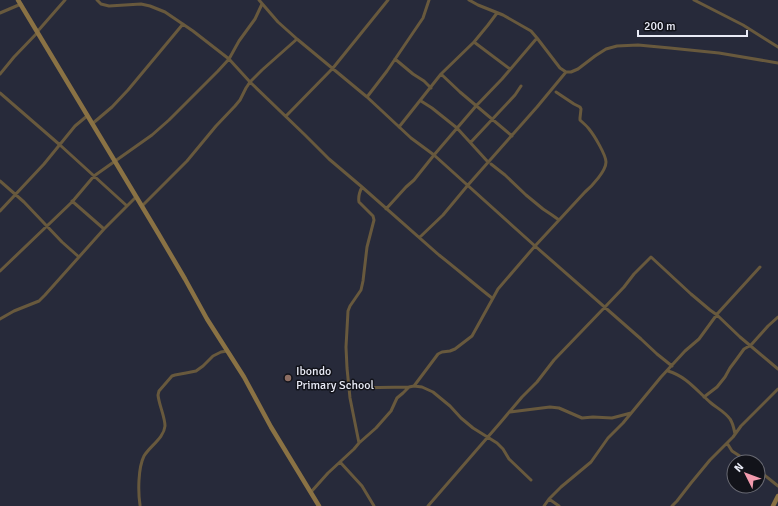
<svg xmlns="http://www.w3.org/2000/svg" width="778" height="506" font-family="Signika,sans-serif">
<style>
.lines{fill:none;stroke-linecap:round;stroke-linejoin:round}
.street{stroke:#68593d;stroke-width:3}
.secondary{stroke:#8a7244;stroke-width:4.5}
.education-dot{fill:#8d6e63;stroke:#12131a;stroke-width:1.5}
.labels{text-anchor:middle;stroke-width:3;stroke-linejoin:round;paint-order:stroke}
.poi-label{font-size:12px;fill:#e9ebf6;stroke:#12131a;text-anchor:start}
</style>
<rect width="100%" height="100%" fill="#272a3a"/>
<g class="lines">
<path class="street" d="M97,0L101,4L109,6L141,4L150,6L165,12L193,31L229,59L250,82L305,135L329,159L362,187L439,255C457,269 474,284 492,298
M259,0L278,22L297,39L367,97L411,138L434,155L535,246L641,339L657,354L672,366
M469,0L478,5L503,15L531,31L537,38L560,68L566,72H571L578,69L595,56L606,49L617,46L638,45L670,48L719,53L778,63
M694,0L743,25L778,47
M0,13L21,4
M37,32L65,0
M474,42L510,69
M395,59L413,74L424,81L431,88
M0,74L14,57L38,32
M441,74L460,92L512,136
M0,93L60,145L127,206
M367,97L387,71L423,18L429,0
M421,101L432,108L457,128L488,162
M286,116L333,68L388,0
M92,124L112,107L128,90L183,24
M399,127L441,74L474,42L488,25L497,13
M471,142L515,95L521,86
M491,164L505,175L526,195L543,209L552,215L559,220
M0,181L24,202L62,242L79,257
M72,201L104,229
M142,206L187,161L216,126L235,106L240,100L246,88L250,82L262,70L297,39
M386,209L406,187L414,180L434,155L476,106L502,79L537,38
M0,211L44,164L75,126L87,116
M420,237L443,215L468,185L537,107L566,72
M0,271L72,202L94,176L152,135L169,120L218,71L229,59L239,41L255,19L262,4
M0,319L14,311L39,301L45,295L104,229L136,197
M668,371C686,376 697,391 711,403C717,408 725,412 730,419C733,423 734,429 735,434
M414,386L438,354L442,352L450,351L455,349L472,336L498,289L535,246L585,192C592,186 606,171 606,162C606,155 594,135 589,129C587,126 583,123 580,120V118L581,109L580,107L574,104L556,92
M349,388L409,387
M704,397L717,387L725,377L730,368L736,360L744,349L751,345L768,326L778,317
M510,412L550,407L559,408L582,418L593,417L612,418L631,413
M359,443L350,398L347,368L346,347L348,311L350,306L361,290L363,281L367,247L374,220L373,216L359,202C358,197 360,191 362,187
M727,443L732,451L749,462
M340,462L362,486L374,506
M758,470L778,486
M311,492L328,473L354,449L359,443L376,428L391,411L397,398L403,393L409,387L414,386L422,387L433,392L450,406L461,418L473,428L497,443L503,449L509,459L531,480
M549,499L559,506
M140,505C138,492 138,468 144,456C150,446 164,438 165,426C165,417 159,405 158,395L159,391L172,376L175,375L186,373L196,371L203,366L213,356L221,352L227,351
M428,506L500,423L522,397L537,382L554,360L605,307L624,287L634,274L651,257L691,294L710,310L717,315L740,337L778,369
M544,506L549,499L561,487L591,462L608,438L623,423L661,377L685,351L699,339L718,313L760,267
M672,506L677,501L691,483L710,460L733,437L741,426L778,389"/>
<path class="secondary" d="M18,0L158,233L185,279L207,319L244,377L271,427L319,506
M773,506L778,496"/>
</g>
<circle class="education-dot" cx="288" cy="378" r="4"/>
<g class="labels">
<g class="poi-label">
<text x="296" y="375">Ibondo<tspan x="296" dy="14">Primary School</tspan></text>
</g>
</g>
<g transform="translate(746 474) rotate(312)"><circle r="19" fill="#12131a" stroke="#686972"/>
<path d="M0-3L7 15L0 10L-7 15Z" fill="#f29aad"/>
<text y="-6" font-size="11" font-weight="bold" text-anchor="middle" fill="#e9ebf6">N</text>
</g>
<path d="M638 30v6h109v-6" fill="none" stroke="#e9ebf6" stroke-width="2"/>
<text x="644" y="30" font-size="12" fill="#e9ebf6" stroke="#12131a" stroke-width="3" paint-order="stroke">200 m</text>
</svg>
